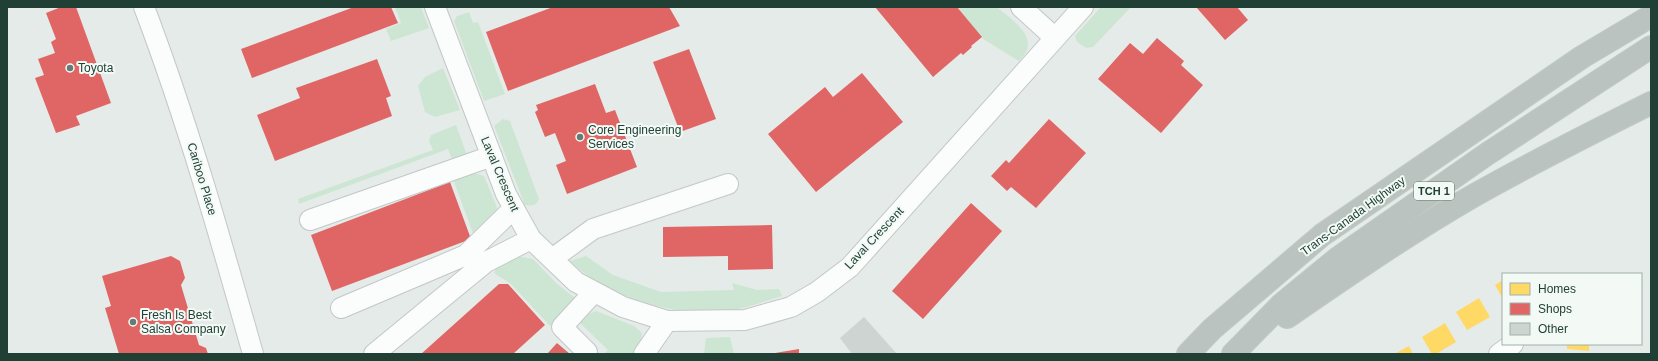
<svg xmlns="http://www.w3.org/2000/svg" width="1658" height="361" font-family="Arial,sans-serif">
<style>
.green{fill:#cde6d3}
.homes{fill:#ffd966}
.shops{fill:#e06666}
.building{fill:#cdd4d1}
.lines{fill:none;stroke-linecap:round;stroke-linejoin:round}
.minor-casing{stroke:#c2c8c5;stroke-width:22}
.highway-casing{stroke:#c0cac7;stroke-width:24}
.minor{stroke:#fbfcfc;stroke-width:20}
.highway{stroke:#bac3c0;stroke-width:22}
.poi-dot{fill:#657c74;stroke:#f3faf6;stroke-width:1.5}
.labels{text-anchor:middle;stroke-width:4;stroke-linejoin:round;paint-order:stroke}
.shield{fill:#f3faf6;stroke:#5f7870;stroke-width:1}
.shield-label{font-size:11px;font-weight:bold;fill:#204036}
.poi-label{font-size:12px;fill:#204036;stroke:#f3faf6;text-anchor:start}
.street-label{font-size:12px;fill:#204036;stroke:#f3faf6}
</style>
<rect width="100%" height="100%" fill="#e5ebe8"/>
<path class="green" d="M395,7H421L429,28L391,41L386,29L401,23Z
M957,7H997C1008,17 1033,32 1027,50C1026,53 1022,57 1019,61L983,39Z
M1101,7H1131L1093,47L1086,48L1077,42L1075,36Z
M469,12L473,23L478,22L505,94L484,101L454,21L457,16Z
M443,68L460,110L435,117L425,112L418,86L425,77Z
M503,119L510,121L539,199C536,206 532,206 525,205L494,126Z
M456,125L467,155L459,160L452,159L448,149L299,204L298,199L433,150L429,141L431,135Z
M474,173L484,176L498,210L489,224L474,236L453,179Z
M516,256L533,259L556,283L575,298L570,308L550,326L511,284L494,273L497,266Z
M586,256L613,275L661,292L734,290L732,283L757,290L779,289L782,296C765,301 747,308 729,311C685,317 634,304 596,281C587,276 578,268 570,261Z
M596,311L634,326L642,333L641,343L634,354H604L608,350L579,322L584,316Z
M730,337L734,354H704L706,338Z"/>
<path class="homes" d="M1503,280V299L1495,285Z
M1479,298L1490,317L1467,330L1456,312Z
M1445,323L1456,342L1436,354H1432L1422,337Z
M1567,344H1589V351L1567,349Z
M1409,346L1413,354H1394Z"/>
<path class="shops" d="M61,7H76L111,103L76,116L80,125L56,133L35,78L44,75L38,59L55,53L51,42L56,39L46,13Z
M354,7H391L398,23L252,78L241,49Z
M553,7H669L680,26L508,91L486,32Z
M875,7H957L982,37L971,46L972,47L963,55L961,53L933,77Z
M1196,7H1237L1248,20L1225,40Z
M1157,38L1184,61L1181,65L1203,85L1161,133L1098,79L1130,43L1143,54Z
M689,49L716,119L680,132L653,62Z
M377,59L391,96L386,98L392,116L275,161L257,115L300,98L296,88Z
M862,73L903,122L816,192L768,134L825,87L833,97Z
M595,84L606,113L615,110L637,167L567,194L556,165L566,161L555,133L545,137L535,112L538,110L536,105Z
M1049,119L1086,153L1036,208L1011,187L1007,191L991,176L1006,160L1009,163Z
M450,182L471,239L332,291L311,235Z
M971,203L1002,231L923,319L892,291Z
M772,225L773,269L728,270V256L663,257V227Z
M171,256L180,261L185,278L181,285L199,345L206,348L208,354H119L105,308L111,306L102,276Z
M499,284H508L545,325L513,354H421Z
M557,343L570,354H547Z
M799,349V354H775V353Z"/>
<path class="building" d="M864,317L897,354H852L840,338Z"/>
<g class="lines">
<defs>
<path id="minor" d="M144,7C187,120 220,237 253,354
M435,7L506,194L531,239L576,282L623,307L667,321L745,320L791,307L817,292L850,267L1083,7
M1021,7L1055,38
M310,220L492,156
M552,259L593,229L728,184
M341,308L466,255L514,208
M587,352L562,327L594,292
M374,354L486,262L531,239
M644,354L667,321
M1499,354L1513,344"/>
<path id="highway" d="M1287,317C1348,275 1409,233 1473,196C1531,163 1591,133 1651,103
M1188,354L1212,329L1322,235L1582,57L1651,16
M1233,354L1282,304L1338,258L1487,154L1651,47"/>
</defs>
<use href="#minor" class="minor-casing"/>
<use href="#highway" class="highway-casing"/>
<use href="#minor" class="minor"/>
<use href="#highway" class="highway"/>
</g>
<g class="poi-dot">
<circle cx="70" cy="68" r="4"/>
<circle cx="580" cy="137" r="4"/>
<circle cx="133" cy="322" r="4"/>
</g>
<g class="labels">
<rect class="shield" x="1414" y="182" width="40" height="18" rx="3"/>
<g class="shield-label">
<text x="1434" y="195">TCH 1</text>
</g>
<g class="poi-label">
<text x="78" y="72">Toyota</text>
<text x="588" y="134">Core Engineering<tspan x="588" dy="14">Services</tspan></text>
<text x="141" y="319">Fresh Is Best<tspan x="141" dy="14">Salsa Company</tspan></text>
</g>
<g class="street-label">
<text transform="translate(500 174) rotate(67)" y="4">Laval Crescent</text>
<text transform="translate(202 179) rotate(73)" y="4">Cariboo Place</text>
<text transform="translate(1353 216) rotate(-36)" y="4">Trans-Canada Highway</text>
<text transform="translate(874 238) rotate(-47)" y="4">Laval Crescent</text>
</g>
</g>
<rect width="1658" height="361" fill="none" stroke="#204036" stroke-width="16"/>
<rect x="1502" y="273" width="140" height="72" fill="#f3faf6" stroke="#9fb0a9"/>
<rect x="1510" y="283" width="20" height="12" fill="#ffd966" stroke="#9fb0a9"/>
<text x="1538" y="293" font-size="12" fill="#204036">Homes</text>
<rect x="1510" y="303" width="20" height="12" fill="#e06666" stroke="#9fb0a9"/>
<text x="1538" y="313" font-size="12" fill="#204036">Shops</text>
<rect x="1510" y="323" width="20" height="12" fill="#cdd4d1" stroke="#9fb0a9"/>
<text x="1538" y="333" font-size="12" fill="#204036">Other</text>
</svg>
